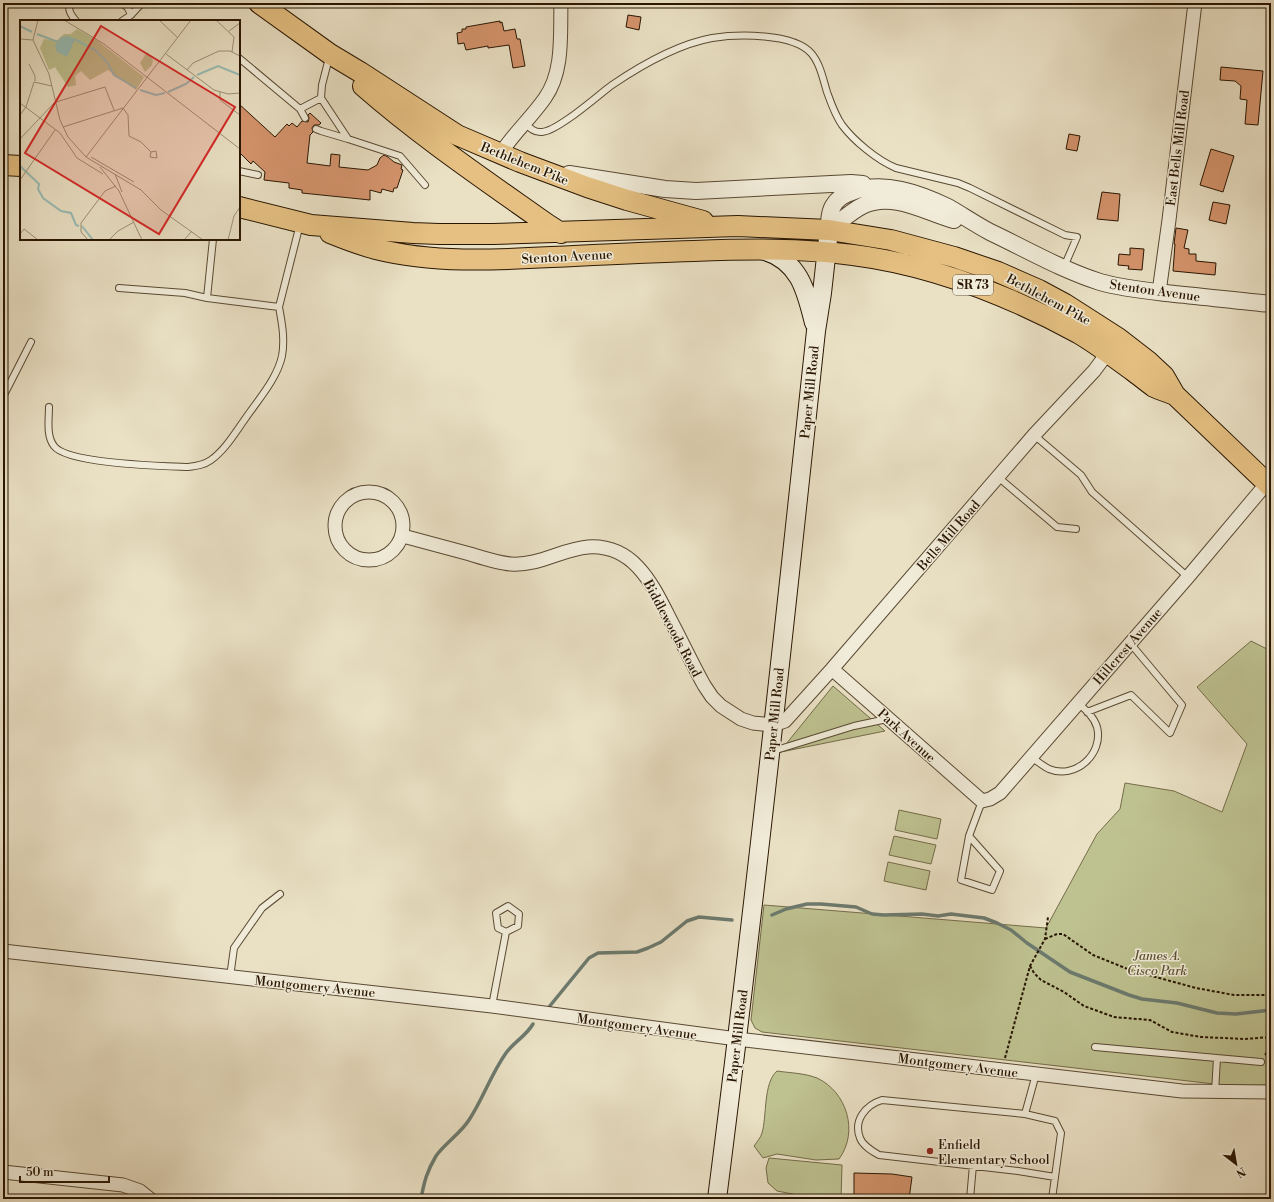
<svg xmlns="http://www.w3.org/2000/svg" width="1274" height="1202" font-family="'Libre Bodoni',serif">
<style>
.green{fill:#bec190;stroke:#746c49}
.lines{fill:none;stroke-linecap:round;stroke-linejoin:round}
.stream{stroke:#6c7a6e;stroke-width:3.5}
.building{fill:#d5946d;stroke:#291602}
.service-casing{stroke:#594933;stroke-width:8}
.minor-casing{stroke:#594933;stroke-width:15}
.tertiary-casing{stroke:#594933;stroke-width:18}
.secondary-casing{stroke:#291602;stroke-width:20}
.primary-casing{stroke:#291602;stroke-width:22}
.path{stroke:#291602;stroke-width:2;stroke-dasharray:3 2;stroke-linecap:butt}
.service{stroke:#f1ecd9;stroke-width:6}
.minor{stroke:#f1ecd9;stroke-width:13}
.tertiary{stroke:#f1ecd9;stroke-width:16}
.secondary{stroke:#f1ecd9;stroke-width:18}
.primary{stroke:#e5c082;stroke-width:20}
.poi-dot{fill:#8f2418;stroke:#f1ecd9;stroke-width:1.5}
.labels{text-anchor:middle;stroke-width:3;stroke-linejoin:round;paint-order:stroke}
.shield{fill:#f1ecd9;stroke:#655642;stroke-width:1}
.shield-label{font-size:12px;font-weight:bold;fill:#291602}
.street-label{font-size:13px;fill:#291602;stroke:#f1ecd9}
.park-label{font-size:13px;font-style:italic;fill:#5d5234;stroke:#f1ecd9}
.poi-label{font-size:13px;fill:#291602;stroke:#f1ecd9;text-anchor:start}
.inset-river{fill:none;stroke:#98bdb6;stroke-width:2}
.inset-road{fill:none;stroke:#9d9077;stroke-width:1}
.view{fill:#d62828;fill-opacity:0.15;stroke:#d62828;stroke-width:2}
.inset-edge{fill:none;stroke:#291602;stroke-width:2}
</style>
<rect width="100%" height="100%" fill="#eae1c5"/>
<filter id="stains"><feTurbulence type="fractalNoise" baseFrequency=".005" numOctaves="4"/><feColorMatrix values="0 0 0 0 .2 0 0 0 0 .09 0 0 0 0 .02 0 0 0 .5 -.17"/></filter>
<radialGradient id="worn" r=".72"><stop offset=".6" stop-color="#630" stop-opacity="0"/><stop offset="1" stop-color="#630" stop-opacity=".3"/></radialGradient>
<path class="green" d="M1251,641L1271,651V1085L1232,1086L762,1032L755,1028L751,1020L764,905L1046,928L1097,834L1120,809L1125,783L1174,791L1222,812L1247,744L1197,687Z
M833,686L885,731L781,752L782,749Z
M899,810L941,819L937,839L895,830Z
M894,836L936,845L931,864L889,855Z
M888,862L930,871L926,890L884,881Z
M777,1071C790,1073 804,1073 817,1078C847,1092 859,1132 839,1159L816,1160L777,1154L763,1158L754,1146C757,1142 761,1137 762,1133C767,1117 763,1083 777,1071Z
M769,1158L842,1165L841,1199H815L813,1198L777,1191L768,1183L766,1168Z"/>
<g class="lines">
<path class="stream" d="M772,915L786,909L807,904H821L856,907L872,914L884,915L922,914L938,916L951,914L984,918L997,923L1011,930L1027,943L1070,972L1129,995L1142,999L1177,1003L1217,1013L1236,1014L1271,1010
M549,1007L589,958L598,953L637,952L648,948L661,942L687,921L699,917L732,920
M421,1199C424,1182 427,1171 436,1156C445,1143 460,1134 469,1120C483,1099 491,1074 506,1053C514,1042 526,1036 533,1024"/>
</g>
<path class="building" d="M628,15L641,17L639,30L626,27Z
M500,21V23L502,22L504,31L515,29L517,39H520L525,66L513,68L509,45L488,48V46L466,50L464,43L458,44L457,33L462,32V29H466V27Z
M1221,67L1263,71L1258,125L1245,124L1247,100L1240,99L1241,86L1235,81L1220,80Z
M239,104L275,137L287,124L289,126L292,123L297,127L302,121L308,122L309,118L308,115L310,113L321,123L319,125H314L312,128L313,132L310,135L307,163L330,166L331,154L340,155L339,167L368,170L377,165L380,158L384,155L388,157L394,162L402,165L401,169L403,170L397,188H394L393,192L382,189L381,193L370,190V200L302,193V190L289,188V183L264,180L265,172L253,161L251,164L239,152Z
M1069,134L1080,136L1077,151L1066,149Z
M1211,149L1234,156L1223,192L1200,185Z
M1102,192L1120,194L1118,221L1097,219Z
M1213,202L1230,205L1226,224L1209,220Z
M1176,228L1188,230L1184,248L1189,249V254H1196V261L1216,263L1215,275L1173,271L1175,244H1174Z
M1130,248L1144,249L1142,270L1128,269L1129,266L1118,265L1119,254L1130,255Z
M854,1173L892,1174L912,1177L909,1199H854Z"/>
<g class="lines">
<defs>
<path id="service" d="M70,3C67,10 72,16 76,21
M122,3L128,8L131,15
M122,21L131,15L142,3
M239,58L300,109L321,98
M329,58L322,85L321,98L348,139L400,156L425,185
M300,109L305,118
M524,122C529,127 534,133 542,132C558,131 597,96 612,85C640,66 679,44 712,38C738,34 793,33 811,53C820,63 823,79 827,92C831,103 835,115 842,125C854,141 877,160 896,168L958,183L970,188L1065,235L1077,237L1064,267
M316,129L321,131L348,139
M239,171L258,175
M213,239L207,298L279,307L300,224
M119,288L185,293L207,298
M3,397L31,342
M49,407C49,419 46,436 54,446C67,464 164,466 188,467C197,466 204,465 211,460C225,450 235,433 245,419C258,400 277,379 282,356C285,339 282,323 279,307
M1034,435L1081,475L1092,492L1188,577
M998,477L1057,527L1076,529
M1087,712L1131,695L1170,733L1182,705L1130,643
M773,751L854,726L887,719
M1031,757C1037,761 1043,766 1049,769C1075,780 1104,754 1097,727C1094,717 1086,710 1078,703
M969,836L1000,871L992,890L961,880L969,836L982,801
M230,977L234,948L262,908L280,894
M492,1006L506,932L518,926L519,914L508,906L496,913L498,928L506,932
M1095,1047L1261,1062
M1036,1074L1025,1114L882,1100C866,1105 853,1120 860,1138C863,1146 872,1151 879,1155L1018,1171L1055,1177
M1215,1092L1217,1058
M1025,1114L1055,1121L1061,1133L1052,1199
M970,1199L973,1165"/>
<path id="minor" d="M501,153C514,133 531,118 545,98C564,71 560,34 561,3
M1159,292L1169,220L1195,3
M335 526a34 34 0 1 1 68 0a34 34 0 1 1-68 0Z
M403,536C425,542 448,548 470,554C483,558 498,563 511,564C539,566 562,549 588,547C636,544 654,588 672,623C683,644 693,665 704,685L712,697L721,706L741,719L753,723L773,725L785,721L832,669L1034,435L1094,371L1112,347
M832,669L982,801L990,799L1000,793L1188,577L1267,483
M3,951L492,1006L737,1039L1182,1091L1271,1092
M3,1172L123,1185L140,1191L150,1199"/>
<path id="tertiary" d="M569,174L665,189L696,191L851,183L863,184
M829,230C829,222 829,213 833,206C837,199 845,194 852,192C883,180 919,193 948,207C962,215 975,224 990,232C1026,249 1062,270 1100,282C1124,289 1150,291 1175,294C1207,297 1239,301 1271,304
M829,230C840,222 851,211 864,205C894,192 925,212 954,220"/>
<path id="secondary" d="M762,250C799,260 806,290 814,323
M717,1199C754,910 785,621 816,331L822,293L829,230"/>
<path id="primary" d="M259,3L330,54L360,72L457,135L520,162L587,187L627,200L703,221
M363,86C420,136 485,180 547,224L561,233
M3,165L21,166
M239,207L311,225L413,233L439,234H493L738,226L829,230L891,240L954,257L998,272L1039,290L1065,304L1118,338L1149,362L1164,376L1175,395L1271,487
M330,233C345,239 360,245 376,249C440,265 509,259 574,256C614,254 654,252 694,251C747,249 800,248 853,255C931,265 1010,296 1078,333C1097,344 1115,358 1133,371C1140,376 1147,382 1154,387C1160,390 1168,392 1175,395"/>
</defs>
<use href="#service" class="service-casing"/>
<use href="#minor" class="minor-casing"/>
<use href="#tertiary" class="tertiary-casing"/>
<use href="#secondary" class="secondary-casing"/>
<use href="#primary" class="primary-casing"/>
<path class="path" d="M1045,939L1057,934H1063L1093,955L1130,970L1196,988L1234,995H1271
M1030,966L1034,973L1041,980L1064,992L1084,1006L1114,1017L1150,1020L1172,1032L1201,1037L1245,1039L1271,1037
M1265,1055L1271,1046
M1005,1058L1030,966L1045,939L1048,917"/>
<use href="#service" class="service"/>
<use href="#minor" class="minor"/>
<use href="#tertiary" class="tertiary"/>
<use href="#secondary" class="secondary"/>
<use href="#primary" class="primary"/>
</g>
<circle class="poi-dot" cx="930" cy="1151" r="4"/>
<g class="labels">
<rect class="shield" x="953" y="275" width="40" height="20" rx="3"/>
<g class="shield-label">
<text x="973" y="289">SR 73</text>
</g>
<g class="street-label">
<text transform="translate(1177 148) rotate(-83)" y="5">East Bells Mill Road</text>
<text transform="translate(525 163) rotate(22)" y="5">Bethlehem Pike</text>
<text transform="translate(567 256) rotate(-3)" y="5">Stenton Avenue</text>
<text transform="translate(1155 290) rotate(8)" y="5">Stenton Avenue</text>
<text transform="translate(1049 299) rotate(28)" y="5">Bethlehem Pike</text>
<text transform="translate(809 392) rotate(-84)" y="5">Paper Mill Road</text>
<text transform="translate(948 535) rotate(-49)" y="5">Bells Mill Road</text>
<text transform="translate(673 628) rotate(62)" y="5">Biddlewoods Road</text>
<text transform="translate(1127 646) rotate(-49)" y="5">Hillcrest Avenue</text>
<text transform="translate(774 714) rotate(-84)" y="5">Paper Mill Road</text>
<text transform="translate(907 735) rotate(42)" y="5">Park Avenue</text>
<text transform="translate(315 986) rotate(6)" y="5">Montgomery Avenue</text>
<text transform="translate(637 1026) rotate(8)" y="5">Montgomery Avenue</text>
<text transform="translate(737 1036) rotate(-83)" y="5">Paper Mill Road</text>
<text transform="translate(958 1065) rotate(7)" y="5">Montgomery Avenue</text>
</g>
<g class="park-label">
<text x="1157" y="960">James A.<tspan x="1157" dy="15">Cisco Park</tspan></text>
</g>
<g class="poi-label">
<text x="938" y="1149">Enfield<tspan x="938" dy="15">Elementary School</tspan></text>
</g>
</g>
<g transform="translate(20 20)">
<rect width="220" height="220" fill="#eae1c5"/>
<path d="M57,9L78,21L124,57L116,70L88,50L70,60L61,51L55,56L56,65L48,67L35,47L29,50L20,28L24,19L36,21L44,14H51ZM127,32L133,40L132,45L125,52L120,43Z" fill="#bec190"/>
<path d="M48,16L55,19L48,35L45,36L37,32L35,25L41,17Z" fill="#98bdb6"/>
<path class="inset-river" d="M0,6L12,12M17,14L38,22M54,19L75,30L87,42L94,55L116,68M177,55L198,46L220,55M120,70L136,75L145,73M148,72L166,64L174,57M0,146L19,164L18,169L23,178L41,191L51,193L56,205L59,206M62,206L73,220"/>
<path class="inset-road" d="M18,0L13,20L29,54L40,100L48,117L66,137L121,170M44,0L84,24L220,129M139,0L157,17M196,0L214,17L212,32M209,11L220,3M0,19L13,20M146,34L194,70L208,74L220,73M9,44L15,56V61M167,50L173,43L199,31H210L220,36M200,72V80L220,95M36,82L85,67L94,90M0,83L40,113L57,138L83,154M0,95L6,87L14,62L32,66M43,107L103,88L108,95L109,116L121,122L131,132L136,131L137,138L130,137L131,132M0,119L36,81M66,137L171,0M71,137L114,162M80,147L99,171L122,220M95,154L102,172M0,160L35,110M120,169L141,190L183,220M0,214L4,209L18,220M68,220L61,212V203L85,171L96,166M89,220L98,211L114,202M164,220L172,211M208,220L214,196L220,187"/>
<path class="view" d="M81,6L215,87L139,214L5,133Z"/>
<rect width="220" height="220" class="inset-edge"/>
</g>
<rect width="1274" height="1202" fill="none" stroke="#eae1c5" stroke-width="16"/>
<rect x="4" y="4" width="1266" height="1194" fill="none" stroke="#291602" stroke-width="2"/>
<rect x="8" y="8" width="1258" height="1186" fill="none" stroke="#291602"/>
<g transform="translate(1236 1164) rotate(149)" stroke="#f1ecd9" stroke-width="3" paint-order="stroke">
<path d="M0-3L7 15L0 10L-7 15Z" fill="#291602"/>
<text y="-6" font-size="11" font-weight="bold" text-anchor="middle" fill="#291602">N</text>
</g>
<path d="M20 1176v6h89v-6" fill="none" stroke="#291602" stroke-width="2"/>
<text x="26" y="1176" font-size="12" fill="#291602" stroke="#f1ecd9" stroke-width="3" paint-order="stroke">50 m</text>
<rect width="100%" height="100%" filter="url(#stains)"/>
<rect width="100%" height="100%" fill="url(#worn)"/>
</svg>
